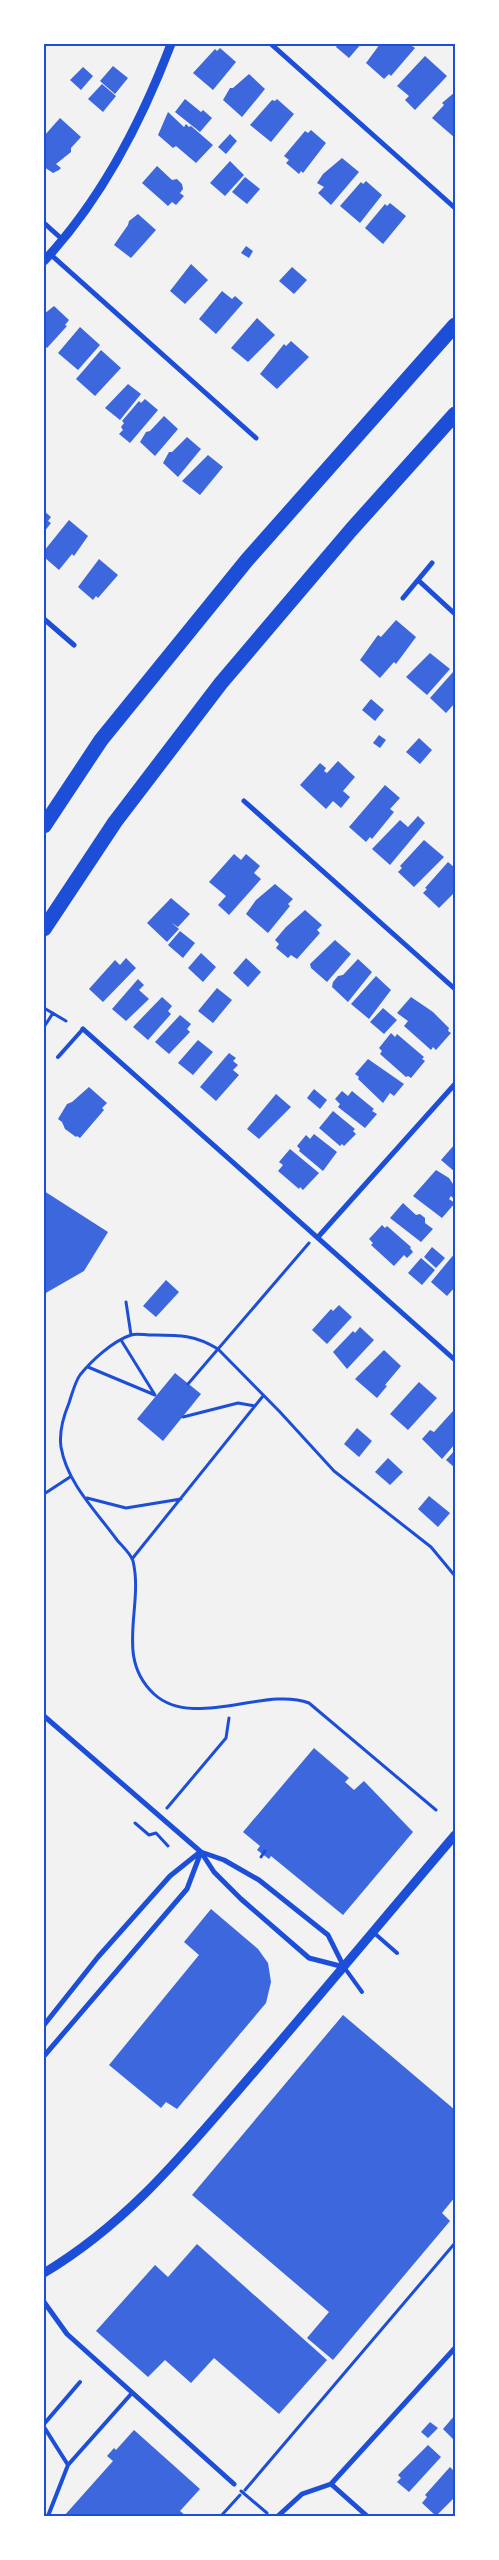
<svg xmlns="http://www.w3.org/2000/svg" width="499" height="2560" font-family="Cabin,sans-serif">
<style>
.building{fill:#3d67dc}
.lines{fill:none;stroke-linecap:round;stroke-linejoin:round}
.path{stroke:#1d4ed8;stroke-width:3}
.service{stroke:#1d4ed8;stroke-width:4}
.minor{stroke:#1d4ed8;stroke-width:5}
.tertiary{stroke:#1d4ed8;stroke-width:9}
.motorway{stroke:#1d4ed8;stroke-width:15}
.neatline{fill:none;stroke:#1d4ed8;stroke-width:2}
</style>
<rect width="100%" height="100%" fill="#f2f2f2"/>
<path class="building" d="M338,44H361L349,58L336,47Z
M380,44H409L415,48L391,76L389,74L384,79L366,63Z
M220,48L236,62L213,90L193,73L215,49L217,51Z
M425,56L447,76L415,110L405,100L409,96L397,86Z
M113,66L128,78L115,94L100,81Z
M83,67L93,76L81,90L70,80Z
M249,74L265,89L242,117L223,100L230,88H233Z
M102,84L116,96L103,112L88,99Z
M455,92V138L432,118L444,105L442,103Z
M185,99L201,112L203,110L212,118L200,132L175,112Z
M277,99L294,114L271,142L250,125L272,100L275,101Z
M168,112L184,127L186,124L189,127L191,126L213,145L196,163L176,146L173,148L158,135Z
M60,118L81,137L71,148V152L56,164L61,168L59,170L53,173L44,167V136Z
M311,130L326,143L303,173L301,171L299,174L286,163L289,160L284,156L305,131L308,133Z
M230,134L237,141L226,154L218,147Z
M342,158L359,172L331,205L318,193L324,187L317,183L323,174Z
M230,161L244,175L225,196L210,183Z
M157,166L172,180L177,179L182,184L183,189L180,193L184,196L176,205L172,202L168,206L142,183Z
M245,177L260,189L247,204L232,192Z
M366,181L382,195L360,223L340,206L361,182L363,184Z
M390,203L406,216L383,244L365,228L385,204L387,206Z
M138,214L156,230L131,258L114,245L128,225L129,221Z
M246,246L253,251L249,258L241,253Z
M191,264L208,280L185,304L170,291Z
M292,267L307,280L294,294L279,281Z
M222,291L232,299L235,296L243,303L216,334L199,319Z
M54,306L69,320L65,325L67,326L47,348L44,345V314Z
M257,318L275,335L248,362L231,348Z
M80,327L100,345L78,370L58,353Z
M291,341L309,357L277,389L260,374L284,344L286,346Z
M101,350L121,368L95,396L76,379Z
M128,384L141,394L120,420L105,408Z
M145,399L158,410L130,443L119,434L123,430L121,427L124,423L122,421L139,401L141,403Z
M164,416L178,429L155,456L140,442L146,432L150,431Z
M187,437L201,449L178,477L163,463L169,452H172Z
M208,455L223,467L200,495L182,481Z
M44,511L51,517L48,521L51,523L44,532Z
M69,520L88,536L74,556L72,554L59,570L44,557V551Z
M99,559L118,575L98,598L96,596L93,600L78,587Z
M396,620L416,637L396,664L394,662L380,678L360,660L378,635L381,637Z
M430,653L450,669L427,695L406,677Z
M453,672L455,674V703L446,713L430,698Z
M371,699L384,710L375,721L362,710Z
M379,735L386,740L380,748L373,743Z
M419,738L432,750L420,764L406,752Z
M338,761L355,777L343,791L350,797L341,808L333,801L326,809L300,785L320,763L326,768L324,771L327,773Z
M385,785L400,798L390,809L394,812L372,839L370,837L366,842L349,827Z
M418,816L425,823L390,865L372,849L400,820L408,827Z
M424,840L444,857L414,887L398,872L402,868L400,866Z
M234,854L241,860L246,854L260,866L254,873L261,879L229,915L218,905L226,896L209,882Z
M448,862L455,868V892L439,908L423,893L427,889L425,888Z
M275,884L293,899L288,904L290,906L268,933L246,914L256,900Z
M171,898L190,914L178,927L172,923L179,929L167,942L147,923Z
M305,910L322,925L317,930L320,933L297,959L291,955L288,958L276,948L279,944L275,940L286,927Z
M180,931L195,943L183,958L168,945Z
M335,940L351,954L327,982L311,968L310,964Z
M201,953L216,967L203,982L188,968Z
M126,958L136,968L103,1002L89,989L115,960L120,965Z
M246,958L261,972L248,987L233,973Z
M358,959L372,972L348,1002L332,987L333,982L338,976L343,975Z
M376,976L391,990L369,1019L351,1004Z
M138,979L144,985L139,990L149,999L126,1021L112,1009Z
M217,988L232,1000L213,1023L198,1011Z
M162,997L172,1006L168,1011L171,1014L148,1040L133,1027Z
M411,997L433,1012L449,1028L448,1031L451,1033L436,1050L433,1047L431,1050L404,1026L408,1021L397,1013Z
M383,1008L397,1020L384,1034L370,1022Z
M180,1015L191,1024L187,1029L190,1032L169,1054L155,1042Z
M391,1033L395,1037L397,1034L424,1057L422,1059L425,1061L411,1078L408,1076L406,1077L380,1054L382,1051L379,1048Z
M198,1040L213,1052L193,1075L178,1063Z
M229,1053L236,1058L233,1061L238,1065L233,1070L239,1075L216,1101L200,1087Z
M368,1059L404,1084L394,1096L390,1093L383,1103L358,1079L359,1077L355,1074Z
M89,1087L107,1103L102,1108L104,1110L80,1138L77,1136L76,1137L65,1129L62,1122L58,1119L67,1104L72,1102Z
M314,1089L327,1100L320,1109L307,1098Z
M342,1091L348,1096L352,1091L374,1109L372,1111L377,1114L365,1128L338,1107L340,1104L335,1099Z
M276,1094L291,1107L259,1139L247,1129Z
M333,1111L355,1129L353,1131L356,1134L344,1146L342,1144L340,1146L319,1128Z
M314,1134L337,1152L323,1171L299,1151L300,1149L297,1146L306,1135L310,1139Z
M455,1144V1172L441,1160Z
M290,1149L319,1173L303,1190L300,1187L299,1189L278,1171L283,1165L279,1162Z
M436,1170L449,1178L455,1187V1197L454,1199L451,1196L449,1199L455,1203L442,1218L413,1196Z
M44,1191L108,1232L84,1271L44,1294Z
M403,1203L416,1215L420,1214L425,1218V1223L433,1229L421,1242L390,1218Z
M382,1225L385,1228L387,1226L411,1247L410,1248L413,1252L407,1258L404,1255L394,1266L371,1245L373,1243L369,1239Z
M432,1247L445,1258L436,1268L424,1257Z
M455,1253V1287L447,1296L431,1282Z
M421,1258L435,1270L422,1285L408,1273Z
M166,1280L179,1292L156,1317L143,1306Z
M339,1305L352,1317L327,1344L312,1330L331,1309L333,1311Z
M360,1327L374,1340L347,1369L333,1352L353,1331L355,1333Z
M384,1350L401,1366L385,1385L387,1386L377,1398L355,1379Z
M175,1373L201,1394L163,1441L137,1419Z
M419,1382L437,1398L408,1430L390,1414Z
M453,1411L455,1413V1444L442,1459L422,1439L430,1430L434,1432Z
M357,1428L372,1441L359,1457L344,1444Z
M455,1450V1468L446,1460Z
M388,1458L403,1472L390,1485L375,1472Z
M429,1496L450,1513L438,1527L418,1509Z
M314,1748L349,1778L345,1782L354,1790L364,1781L413,1832L343,1915L271,1856L269,1859L257,1850L260,1846L243,1832Z
M211,1909L258,1949L268,1963L271,1982L266,2003L177,2109L166,2102L161,2108L109,2065L199,1955L184,1942Z
M343,2015L455,2110V2197L442,2213L450,2221L333,2360L307,2338L329,2312L192,2195Z
M197,2244L327,2360L279,2414L214,2358L191,2383L165,2360L148,2377L96,2331L155,2265L168,2277Z
M455,2415V2441L443,2429Z
M430,2422L438,2428L428,2438L421,2432Z
M134,2430L200,2489L180,2511L186,2516H64L113,2461L107,2456L114,2448L116,2450Z
M428,2445L441,2457L409,2492L397,2482L401,2478L398,2475Z
M450,2467L455,2472V2497L436,2516L422,2503L427,2497L425,2495Z"/>
<g class="lines">
<path class="path" d="M44,1008L66,1021
M44,1027L53,1013
M126,1302L131,1335
M88,1367L155,1395L121,1340
M188,1384L309,1243
M183,1417L238,1403L255,1406
M44,1494L70,1477
M87,1498L126,1508L181,1499
M132,1559L263,1396
M167,1808L226,1738L229,1718
M436,1810L309,1703C265,1686 193,1730 154,1694C114,1657 144,1607 133,1561C131,1554 122,1546 117,1540C96,1511 67,1483 61,1447C59,1433 64,1415 69,1403C72,1394 75,1382 80,1375C92,1360 113,1341 131,1335C136,1333 144,1335 149,1335C177,1335 194,1334 218,1349L280,1412L334,1471L431,1547L455,1576
M135,1823L149,1835L156,1833L168,1846
M261,1857L265,1851
M245,2490L455,2243
M241,2491L267,2513
M221,2516L240,2495"/>
<path class="service" d="M58,1057L83,1029
M373,1932L397,1953
M344,1967L362,1992
M44,2424L80,2382
M44,2427L68,2465L132,2393
M48,2516L68,2465"/>
<path class="minor" d="M271,44L455,208
M44,223L63,240
M50,254L256,438
M418,580L455,614
M403,598L432,563
M44,619L74,645
M244,801L455,989
M83,1029L455,1360
M318,1237L455,1084
M44,1716L201,1852L214,1872L241,1899L309,1958L344,1967
M201,1852L224,1860L259,1880L328,1935L344,1967
M44,2025L98,1957L170,1876L200,1852
M44,2056L187,1889L201,1852
M44,2302L67,2334L234,2484
M331,2484L367,2516
M278,2516L302,2494L331,2484L455,2348"/>
<path class="tertiary" d="M44,261C101,200 141,123 171,44
M44,2273C129,2222 184,2153 248,2079C318,1998 386,1916 455,1835"/>
<path class="motorway" d="M44,826L101,740L247,560L455,325
M44,929L115,822L221,683L351,530L455,414"/>
</g>
<rect width="499" height="2560" fill="none" stroke="#ffffff" stroke-width="90"/>
<rect x="45" y="45" width="409" height="2470" class="neatline"/>
</svg>
